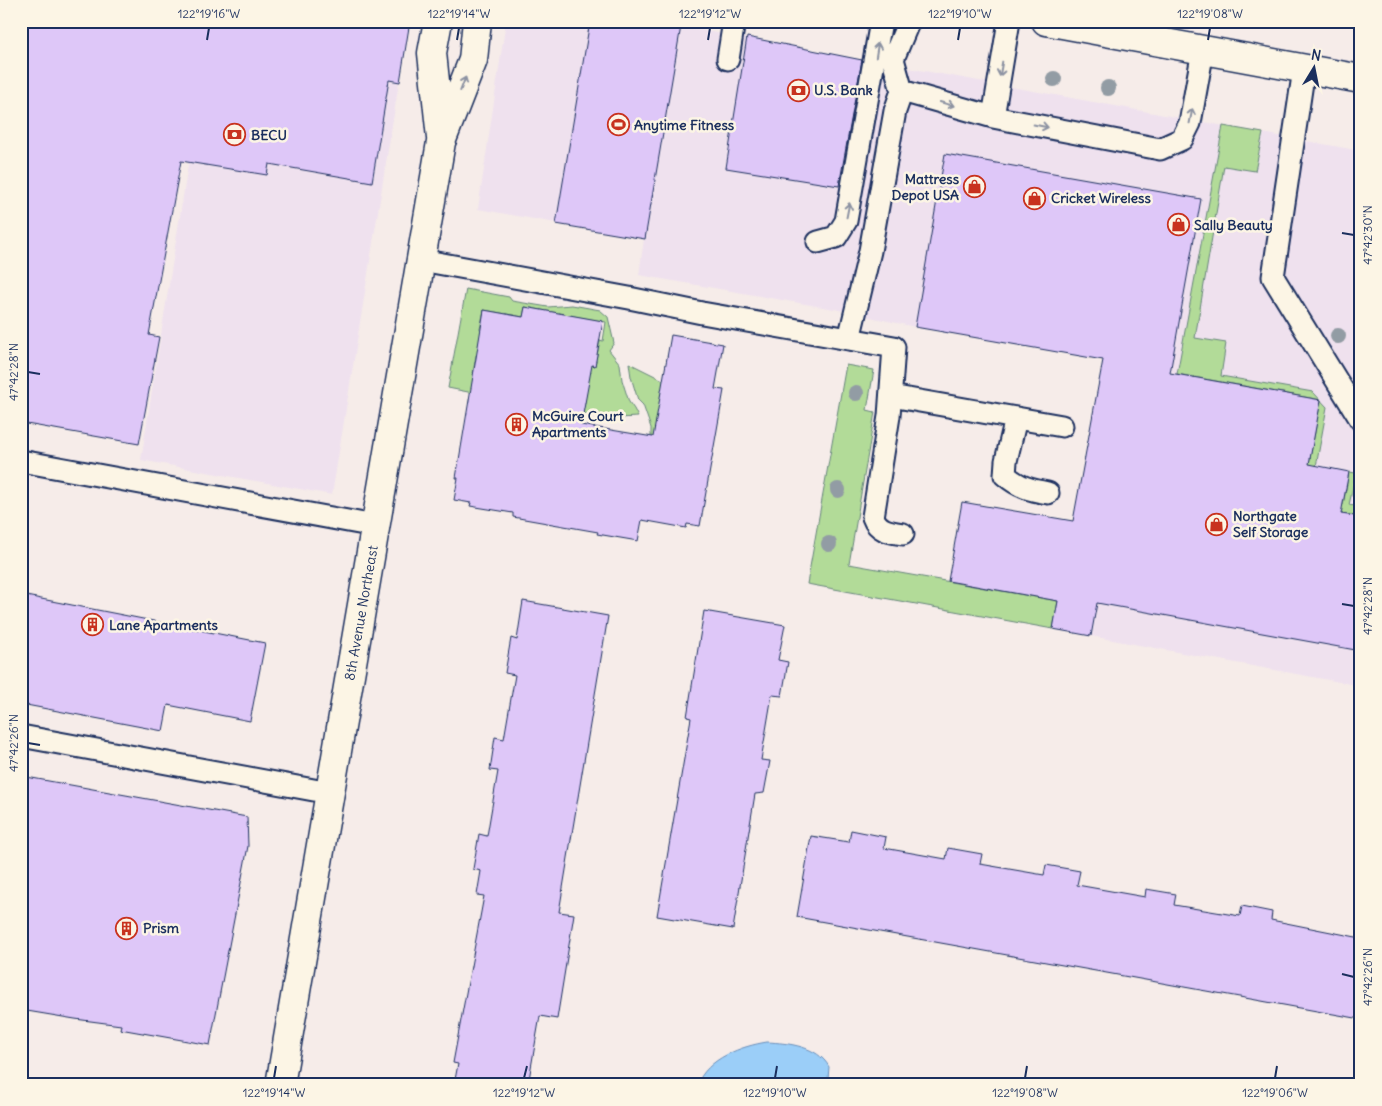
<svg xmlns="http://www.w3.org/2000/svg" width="1382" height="1106" font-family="Delius,sans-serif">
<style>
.built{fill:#efe1ee}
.green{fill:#b2db98;stroke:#66857b}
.water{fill:#9bcef8;stroke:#688eba}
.building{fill:#dec7f8;stroke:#1b2f5e}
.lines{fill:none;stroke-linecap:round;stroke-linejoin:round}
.lane-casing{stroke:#1b2f5e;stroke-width:25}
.street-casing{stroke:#1b2f5e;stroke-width:31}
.primary-casing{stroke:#1b2f5e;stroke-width:31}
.lane{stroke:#fcf5e5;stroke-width:21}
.street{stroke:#fcf5e5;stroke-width:28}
.primary{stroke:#fcf5e5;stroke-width:28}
.tree{fill:#929ca4}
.oneway{stroke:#8c92a2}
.ticks{fill:none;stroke:#1b2f5e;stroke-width:2}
.labels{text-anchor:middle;stroke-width:5;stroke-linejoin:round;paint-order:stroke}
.poi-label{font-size:14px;font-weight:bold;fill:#1b2f5e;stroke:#fcf5e5;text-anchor:start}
.street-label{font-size:14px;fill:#1b2f5e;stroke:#fcf5e5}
.neatline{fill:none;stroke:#1b2f5e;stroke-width:2}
.ticks-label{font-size:12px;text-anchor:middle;fill:#1b2f5e}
</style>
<rect width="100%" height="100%" fill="#f6ece9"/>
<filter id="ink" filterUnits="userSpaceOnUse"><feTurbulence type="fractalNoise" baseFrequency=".02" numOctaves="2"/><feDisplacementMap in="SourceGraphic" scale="10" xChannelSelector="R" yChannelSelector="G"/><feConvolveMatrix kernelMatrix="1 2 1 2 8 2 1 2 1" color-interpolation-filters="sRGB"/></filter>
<g filter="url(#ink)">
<path class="built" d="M211,21H409L332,495L141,460Z
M506,21H652L1361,151V686L1053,629L1103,360L915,327L834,309L639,275L644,239L478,209Z"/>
<path class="green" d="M1223,126L1263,133L1255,171L1224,166L1195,338L1226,343L1221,376L1313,392L1327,407L1310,499L1343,505L1349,472L1356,473L1349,505L1361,507V517L1301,506L1321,400L1177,374Z
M466,289L509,297L512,301L548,307L572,305L600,310L608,317L614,343L609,350L620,364L622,380L629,402L634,409L638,417L618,418L572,412L588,364L595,365L600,340L603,341L606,322L525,307L523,317L484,310L480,329L484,330L479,355H476L473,374L476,375L473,393L448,388Z
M629,363L663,380L704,438L651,440V428L643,405L638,400L631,377Z
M846,365L874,370L867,410L875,412L849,564L1058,601L1053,629L807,584Z
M983,1078L1021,1085H982Z"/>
<path class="water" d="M767,1042C788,1043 818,1046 829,1067L828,1079L825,1084L697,1085C707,1058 742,1046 767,1042Z"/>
<path class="building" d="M21,21H410L400,82L389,80L372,182L269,164L267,175L181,161L149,335L159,337L139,444L21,423Z
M590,21H652L681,26L645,239L556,224Z
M747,37L862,60L839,186L726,168Z
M945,154L1201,199L1170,373L1321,400L1309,464L1349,472L1341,514L1361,517V651L1097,603L1091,636L1053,629L1058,601L948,581L962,502L1073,521L1103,360L915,327Z
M525,307L603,321L595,366L592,365L581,425L653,437L671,335L723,344L715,389L724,390L700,526L687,524L686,528L642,520L638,541L597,534L598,532L513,517V513L470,506L471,503L454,500L458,478H456L484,310L523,317Z
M21,595L265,643L250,721L168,705L163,731L21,704Z
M523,601L608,616L559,912L574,914L557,1019L540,1016L528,1085H454L458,1064L453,1063L484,896L477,895L481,871L473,869L479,834L487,836L498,771L490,770L495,737L504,739L515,675L505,673L511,638L517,640Z
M704,611L785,625L778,660L788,662L782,696L772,695L761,760L770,761L764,793L755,794L733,929L657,916L691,718L687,717Z
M21,776L247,817L248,846L210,1045L120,1029L121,1025L75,1019L21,1010Z
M851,830L886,837L884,848L946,859L948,848L982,854L980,864L1044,875L1046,865L1080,871L1077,885L1145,897L1146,889L1176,894L1174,905L1240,916L1242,906L1272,912L1271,920L1361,938V1019L797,917L811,836L849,842Z"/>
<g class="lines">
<defs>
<path id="lane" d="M728,59L734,21
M1304,69L1273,277L1361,420
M902,91L993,117L1160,149L1182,139L1190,123L1203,50
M993,117L1009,21
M818,242L836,237L846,221L881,21
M421,260L629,298L702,313L894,347L889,416L873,517C878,531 890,532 903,534
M849,339L870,251L895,111L902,91L893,59L909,21
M891,396L1062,426
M1016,418L1006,461L1005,475C1019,487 1030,490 1048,493
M21,461L375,526
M21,736L330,793"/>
<path id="street" d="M438,21L432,53L441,138
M280,1085L441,142L473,60L477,21"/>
<path id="primary" d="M1046,21L1361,79"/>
</defs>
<use href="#lane" class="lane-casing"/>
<use href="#street" class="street-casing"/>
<use href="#primary" class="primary-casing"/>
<use href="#lane" class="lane"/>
<use href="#street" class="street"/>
<use href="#primary" class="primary"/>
</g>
<g class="tree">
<circle cx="1054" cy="79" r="8"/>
<circle cx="1108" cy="88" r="8"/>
<circle cx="1338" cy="336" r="8"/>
<circle cx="856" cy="393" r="8"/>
<circle cx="838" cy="490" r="8"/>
<circle cx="829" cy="544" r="8"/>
</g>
<defs><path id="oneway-shaft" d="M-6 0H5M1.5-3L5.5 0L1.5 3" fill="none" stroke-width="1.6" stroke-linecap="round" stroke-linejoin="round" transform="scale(1.25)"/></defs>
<g class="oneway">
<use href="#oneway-shaft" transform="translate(877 50) rotate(-81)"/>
<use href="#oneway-shaft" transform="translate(1001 69) rotate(100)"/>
<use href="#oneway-shaft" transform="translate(463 84) rotate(-69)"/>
<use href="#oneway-shaft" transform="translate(947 104) rotate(16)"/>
<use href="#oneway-shaft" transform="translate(1191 116) rotate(-79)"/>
<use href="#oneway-shaft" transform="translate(1041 126) rotate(11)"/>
<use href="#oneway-shaft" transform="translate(848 210) rotate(-79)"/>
</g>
</g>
<path class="ticks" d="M207,40L209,28M457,40L459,28M708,40L710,28M958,40L960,28M1208,40L1210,28M1342,233L1354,235M28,372L40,374M1342,604L1354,606M28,743L40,745M1342,974L1354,977M274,1078L276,1066M524,1078L527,1066M775,1078L777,1066M1025,1078L1027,1066M1275,1078L1277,1066"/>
<defs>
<symbol id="bank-ring" viewBox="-11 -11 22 22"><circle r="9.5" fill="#fcf5e5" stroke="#c8321e" stroke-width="1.5"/><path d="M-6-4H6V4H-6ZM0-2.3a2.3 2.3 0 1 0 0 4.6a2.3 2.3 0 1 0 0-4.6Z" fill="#c8321e"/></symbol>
<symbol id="stadium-ring" viewBox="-11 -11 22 22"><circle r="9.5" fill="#fcf5e5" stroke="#c8321e" stroke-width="1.5"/><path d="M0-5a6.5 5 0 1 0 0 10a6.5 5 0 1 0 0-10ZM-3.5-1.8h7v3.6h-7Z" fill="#c8321e"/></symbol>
<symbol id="shop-ring" viewBox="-11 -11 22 22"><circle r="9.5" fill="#fcf5e5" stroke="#c8321e" stroke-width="1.5"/><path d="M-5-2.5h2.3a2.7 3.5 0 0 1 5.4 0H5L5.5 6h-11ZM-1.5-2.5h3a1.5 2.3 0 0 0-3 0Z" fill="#c8321e"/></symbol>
<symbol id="building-ring" viewBox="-11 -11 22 22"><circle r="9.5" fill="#fcf5e5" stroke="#c8321e" stroke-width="1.5"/><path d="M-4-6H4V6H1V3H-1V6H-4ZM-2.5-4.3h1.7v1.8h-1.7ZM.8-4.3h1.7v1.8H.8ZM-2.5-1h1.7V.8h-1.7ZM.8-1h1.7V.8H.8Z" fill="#c8321e"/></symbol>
</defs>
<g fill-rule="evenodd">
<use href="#bank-ring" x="786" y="78" width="25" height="25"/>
<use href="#stadium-ring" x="606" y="112" width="25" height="25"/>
<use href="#bank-ring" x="222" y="122" width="25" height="25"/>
<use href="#shop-ring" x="962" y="174" width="25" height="25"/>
<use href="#shop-ring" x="1022" y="186" width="25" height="25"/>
<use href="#shop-ring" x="1166" y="212" width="25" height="25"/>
<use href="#building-ring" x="504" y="412" width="25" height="25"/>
<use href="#shop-ring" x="1204" y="512" width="25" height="25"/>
<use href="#building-ring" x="80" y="612" width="25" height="25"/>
<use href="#building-ring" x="114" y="916" width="25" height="25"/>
</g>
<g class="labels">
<g class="poi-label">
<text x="814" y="95">U.S. Bank</text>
<text x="634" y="130">Anytime Fitness</text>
<text x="251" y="140">BECU</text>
<text x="959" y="184" text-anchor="end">Mattress<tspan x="959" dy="16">Depot USA</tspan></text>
<text x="1051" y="203">Cricket Wireless</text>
<text x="1194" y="230">Sally Beauty</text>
<text x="532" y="421">McGuire Court<tspan x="532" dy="16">Apartments</tspan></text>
<text x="1233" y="521">Northgate<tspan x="1233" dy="16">Self Storage</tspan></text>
<text x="109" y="630">Lane Apartments</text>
<text x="143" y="933">Prism</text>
</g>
<g class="street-label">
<text transform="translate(361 613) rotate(-80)" y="5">8th Avenue Northeast</text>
</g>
</g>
<rect width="1382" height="1106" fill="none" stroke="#fcf5e5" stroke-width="55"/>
<g transform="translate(1314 68) rotate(10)" stroke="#fcf5e5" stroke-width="4" paint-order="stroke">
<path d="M0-4L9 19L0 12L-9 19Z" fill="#1b2f5e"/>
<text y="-8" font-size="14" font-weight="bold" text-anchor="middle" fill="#1b2f5e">N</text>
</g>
<rect x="28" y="28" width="1326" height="1050" class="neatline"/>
<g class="ticks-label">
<text x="209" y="18">122°19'16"W</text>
<text x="459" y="18">122°19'14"W</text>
<text x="710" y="18">122°19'12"W</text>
<text x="960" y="18">122°19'10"W</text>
<text x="1210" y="18">122°19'08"W</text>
<text transform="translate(1368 235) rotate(-90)" y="4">47°42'30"N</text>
<text transform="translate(14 372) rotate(-90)" y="4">47°42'28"N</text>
<text transform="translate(1368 606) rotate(-90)" y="4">47°42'28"N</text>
<text transform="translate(14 743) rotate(-90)" y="4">47°42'26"N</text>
<text transform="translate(1368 977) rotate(-90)" y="4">47°42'26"N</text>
<text x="274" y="1097">122°19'14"W</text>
<text x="524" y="1097">122°19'12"W</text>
<text x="775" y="1097">122°19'10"W</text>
<text x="1025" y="1097">122°19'08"W</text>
<text x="1275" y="1097">122°19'06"W</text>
</g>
</svg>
